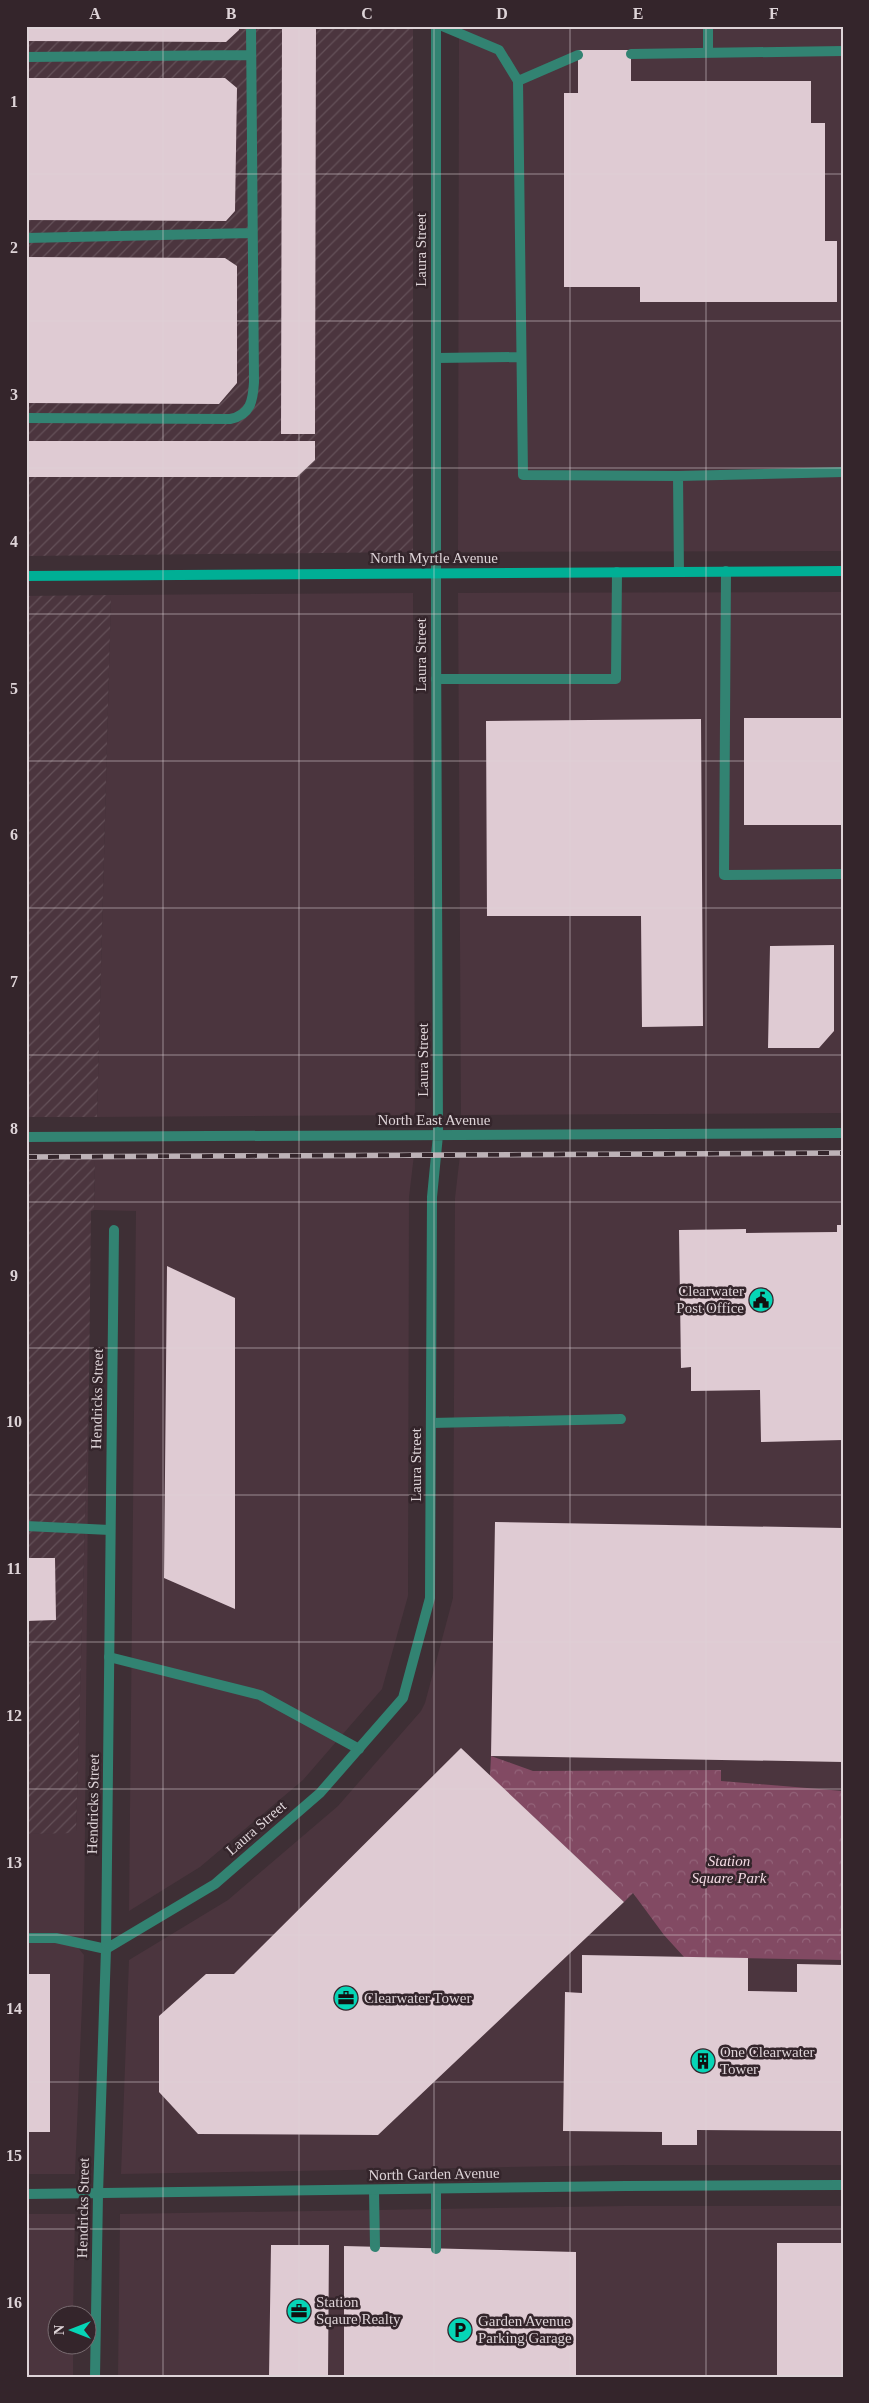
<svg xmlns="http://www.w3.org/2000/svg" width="869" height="2403" font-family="'Times New Roman',serif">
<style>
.built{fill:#4b353e}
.industrial{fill:url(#industrial-furrows)}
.park{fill:url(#park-crowns)}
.building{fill:#dfcbd3}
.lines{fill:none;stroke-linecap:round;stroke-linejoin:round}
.service{stroke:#328372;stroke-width:10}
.minor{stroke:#328372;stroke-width:10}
.secondary{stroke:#00af95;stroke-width:10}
.rail-casing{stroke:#bdb2b7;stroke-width:5.5}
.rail{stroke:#34252b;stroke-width:4;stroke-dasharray:11;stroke-linecap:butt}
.grid{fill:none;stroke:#ded4d8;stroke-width:1;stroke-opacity:0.55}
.labels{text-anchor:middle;stroke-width:5;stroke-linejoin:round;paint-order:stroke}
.street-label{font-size:15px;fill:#ded4d8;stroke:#34252b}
.poi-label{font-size:15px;fill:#ded4d8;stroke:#34252b;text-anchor:start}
.park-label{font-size:15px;font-style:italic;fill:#f2d9e2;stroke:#34252b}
.neatline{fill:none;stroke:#ded4d8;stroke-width:2}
.grid-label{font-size:16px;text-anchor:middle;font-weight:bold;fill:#ded4d8}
</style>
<defs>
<pattern id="industrial-furrows" width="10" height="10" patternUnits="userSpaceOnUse" patternTransform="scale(1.25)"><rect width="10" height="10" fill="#4b353e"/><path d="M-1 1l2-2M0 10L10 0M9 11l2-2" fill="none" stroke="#645159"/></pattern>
<pattern id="park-crowns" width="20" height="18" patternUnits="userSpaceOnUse" patternTransform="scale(1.25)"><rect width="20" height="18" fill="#824a63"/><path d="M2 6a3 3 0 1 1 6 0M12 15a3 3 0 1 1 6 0" fill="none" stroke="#936379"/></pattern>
</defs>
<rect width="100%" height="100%" fill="#3e2f35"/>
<path class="built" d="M459,26H843V551L458,552Z
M843,592V1113L461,1115L458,593Z
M413,593L415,1115L97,1117L111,595Z
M843,1154V2165H625L121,2174L129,1960L228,1900L338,1806L421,1711L425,1703L453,1598L455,1198L460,1155Z
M414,1155L409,1197L408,1596L382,1689L303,1780L200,1867L129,1911L136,1211L94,1210L95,1158Z
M89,1381L84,1939L75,1944L84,1955L75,2174H26V1834L76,1832Z
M626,2206H843V2377H118L120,2214Z
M26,2214H75L73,2315L58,2316V2346H73V2377H26Z"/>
<path class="industrial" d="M26,26H413V552L26,556Z
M111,595L97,1117H26V596Z
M26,1158H95L94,1210L91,1211L89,1381L76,1833L26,1834Z"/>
<path class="park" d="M491,1756L533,1771L721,1770V1781L843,1791V1960L684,1957L664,1935L633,1893L624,1902L490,1776Z"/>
<path class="building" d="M26,26H239V30L226,42L26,41Z
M282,26H316L315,434H281Z
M578,50H631V81H811V123H825V241H837V302H640V287H564V93H578Z
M26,78H225L237,88L235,211L226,221L26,220Z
M26,257L225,258L237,266V383L219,404L26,403Z
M26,441H315V460L297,477H26Z
M744,718H843V825H744Z
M701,719L703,1026L642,1027L641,916H487L486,721Z
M834,945V1031L819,1048H768L770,946Z
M837,1225H843V1440L761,1442L760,1390L691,1391V1367L681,1368L679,1230L746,1229V1233L837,1232Z
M167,1266L235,1298V1609L164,1578Z
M495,1522L843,1528V1762L491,1756Z
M26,1558H55L56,1620L26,1621Z
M461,1748L624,1902L378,2135L198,2134L159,2092V2016L206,1974H234Z
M582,1955L748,1958V1991L797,1992V1964L843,1965V2131L697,2130V2145H662V2132L563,2131L565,1992L582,1993Z
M26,1974H50V2132H26Z
M777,2243H843V2377H777Z
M271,2245H329L328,2377H269Z
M344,2246L576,2252V2377H344Z"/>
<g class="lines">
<path class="service" d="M442,26L499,50L518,81
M708,26V52
M631,54L843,51
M578,55L518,81L523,475L678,476
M26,57L251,55
M26,238L252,233
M436,358L520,357
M26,418L230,419C251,415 253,400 254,382L251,26
M726,571L724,875L843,874
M679,572L678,476L843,472
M436,679H616L617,572
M431,1423L621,1419
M26,1526L110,1530
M109,1657L260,1695L359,1749
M26,1938H56L106,1949
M374,2190L375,2247
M436,2249V2189"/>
<path class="minor" d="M26,1137L843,1133
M106,1949L215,1884L320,1793L403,1698L430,1598L432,1197L438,1135L436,625V26
M26,2194L626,2186L843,2185
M95,2377L98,2194L106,1949L114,1230"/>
<path class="secondary" d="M26,576L843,571"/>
<defs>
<path id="rail" d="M26,1157L843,1153"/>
</defs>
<use href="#rail" class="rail-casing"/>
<use href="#rail" class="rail"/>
</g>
<path class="grid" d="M163,26V2377M299,26V2377M434,26V2377M570,26V2377M706,26V2377M26,174H843M26,321H843M26,468H843M26,614H843M26,761H843M26,908H843M26,1055H843M26,1202H843M26,1348H843M26,1495H843M26,1642H843M26,1789H843M26,1935H843M26,2082H843M26,2229H843"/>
<defs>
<symbol id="civic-disc" viewBox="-11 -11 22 22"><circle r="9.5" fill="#06d5b6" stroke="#34252b"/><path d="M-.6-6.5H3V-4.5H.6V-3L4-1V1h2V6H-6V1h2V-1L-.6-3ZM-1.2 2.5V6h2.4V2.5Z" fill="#111"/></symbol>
<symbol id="office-disc" viewBox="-11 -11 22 22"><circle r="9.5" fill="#06d5b6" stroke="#34252b"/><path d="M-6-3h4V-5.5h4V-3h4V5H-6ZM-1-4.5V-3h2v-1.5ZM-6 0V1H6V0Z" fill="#111"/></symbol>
<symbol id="building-disc" viewBox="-11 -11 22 22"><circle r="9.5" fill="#06d5b6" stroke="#34252b"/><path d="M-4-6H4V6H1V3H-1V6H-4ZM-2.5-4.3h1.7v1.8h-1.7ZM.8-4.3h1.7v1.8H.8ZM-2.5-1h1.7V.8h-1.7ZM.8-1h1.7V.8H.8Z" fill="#111"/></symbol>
<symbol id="parking-disc" viewBox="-11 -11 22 22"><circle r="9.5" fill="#06d5b6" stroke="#34252b"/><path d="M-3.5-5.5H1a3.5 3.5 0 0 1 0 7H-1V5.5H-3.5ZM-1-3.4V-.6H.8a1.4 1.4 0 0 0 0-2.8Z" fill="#111"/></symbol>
</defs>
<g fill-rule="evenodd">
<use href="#civic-disc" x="747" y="1286" width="28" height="28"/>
<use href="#office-disc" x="332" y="1984" width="28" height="28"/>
<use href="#building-disc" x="689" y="2047" width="28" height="28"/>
<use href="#office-disc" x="285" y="2297" width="28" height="28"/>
<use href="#parking-disc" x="446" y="2316" width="28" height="28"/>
</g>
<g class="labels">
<g class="street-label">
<text transform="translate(421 250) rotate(-90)" y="5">Laura Street</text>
<text x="434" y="563">North Myrtle Avenue</text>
<text transform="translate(421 655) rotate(-90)" y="5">Laura Street</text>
<text transform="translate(423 1060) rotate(-90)" y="5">Laura Street</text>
<text x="434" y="1125">North East Avenue</text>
<text transform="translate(97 1399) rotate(-89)" y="5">Hendricks Street</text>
<text transform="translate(416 1465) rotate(-90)" y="5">Laura Street</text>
<text transform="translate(93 1804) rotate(-89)" y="5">Hendricks Street</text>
<text transform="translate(256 1828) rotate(-41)" y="5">Laura Street</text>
<text transform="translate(434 2174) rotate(-1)" y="5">North Garden Avenue</text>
<text transform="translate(83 2208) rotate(-89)" y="5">Hendricks Street</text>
</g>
<g class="poi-label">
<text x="744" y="1296" text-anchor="end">Clearwater<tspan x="744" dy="17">Post Office</tspan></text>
<text x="364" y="2003">Clearwater Tower</text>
<text x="720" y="2057">One Clearwater<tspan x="720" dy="17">Tower</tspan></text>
<text x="316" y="2307">Station<tspan x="316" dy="17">Sqaure Realty</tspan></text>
<text x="478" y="2326">Garden Avenue<tspan x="478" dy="17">Parking Garage</tspan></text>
</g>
<g class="park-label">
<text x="729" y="1866">Station<tspan x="729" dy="17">Square Park</tspan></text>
</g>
</g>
<rect width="869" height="2403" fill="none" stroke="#34252b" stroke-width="55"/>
<g transform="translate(72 2330) rotate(270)"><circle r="24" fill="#34252b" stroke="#786b70"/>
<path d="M0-4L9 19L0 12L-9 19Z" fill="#06d5b6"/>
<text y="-8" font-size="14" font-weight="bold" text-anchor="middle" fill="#ded4d8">N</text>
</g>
<rect x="28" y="28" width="814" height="2348" class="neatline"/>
<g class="grid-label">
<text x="95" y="19">A</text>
<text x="231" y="19">B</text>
<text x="367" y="19">C</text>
<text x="502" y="19">D</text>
<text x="638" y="19">E</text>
<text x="774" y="19">F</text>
<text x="14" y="107">1</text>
<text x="14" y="253">2</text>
<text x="14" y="400">3</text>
<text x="14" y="547">4</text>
<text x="14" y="694">5</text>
<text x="14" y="840">6</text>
<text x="14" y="987">7</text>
<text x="14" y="1134">8</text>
<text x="14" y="1281">9</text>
<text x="14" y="1427">10</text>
<text x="14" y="1574">11</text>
<text x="14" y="1721">12</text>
<text x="14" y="1868">13</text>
<text x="14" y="2014">14</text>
<text x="14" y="2161">15</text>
<text x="14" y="2308">16</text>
</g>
</svg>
